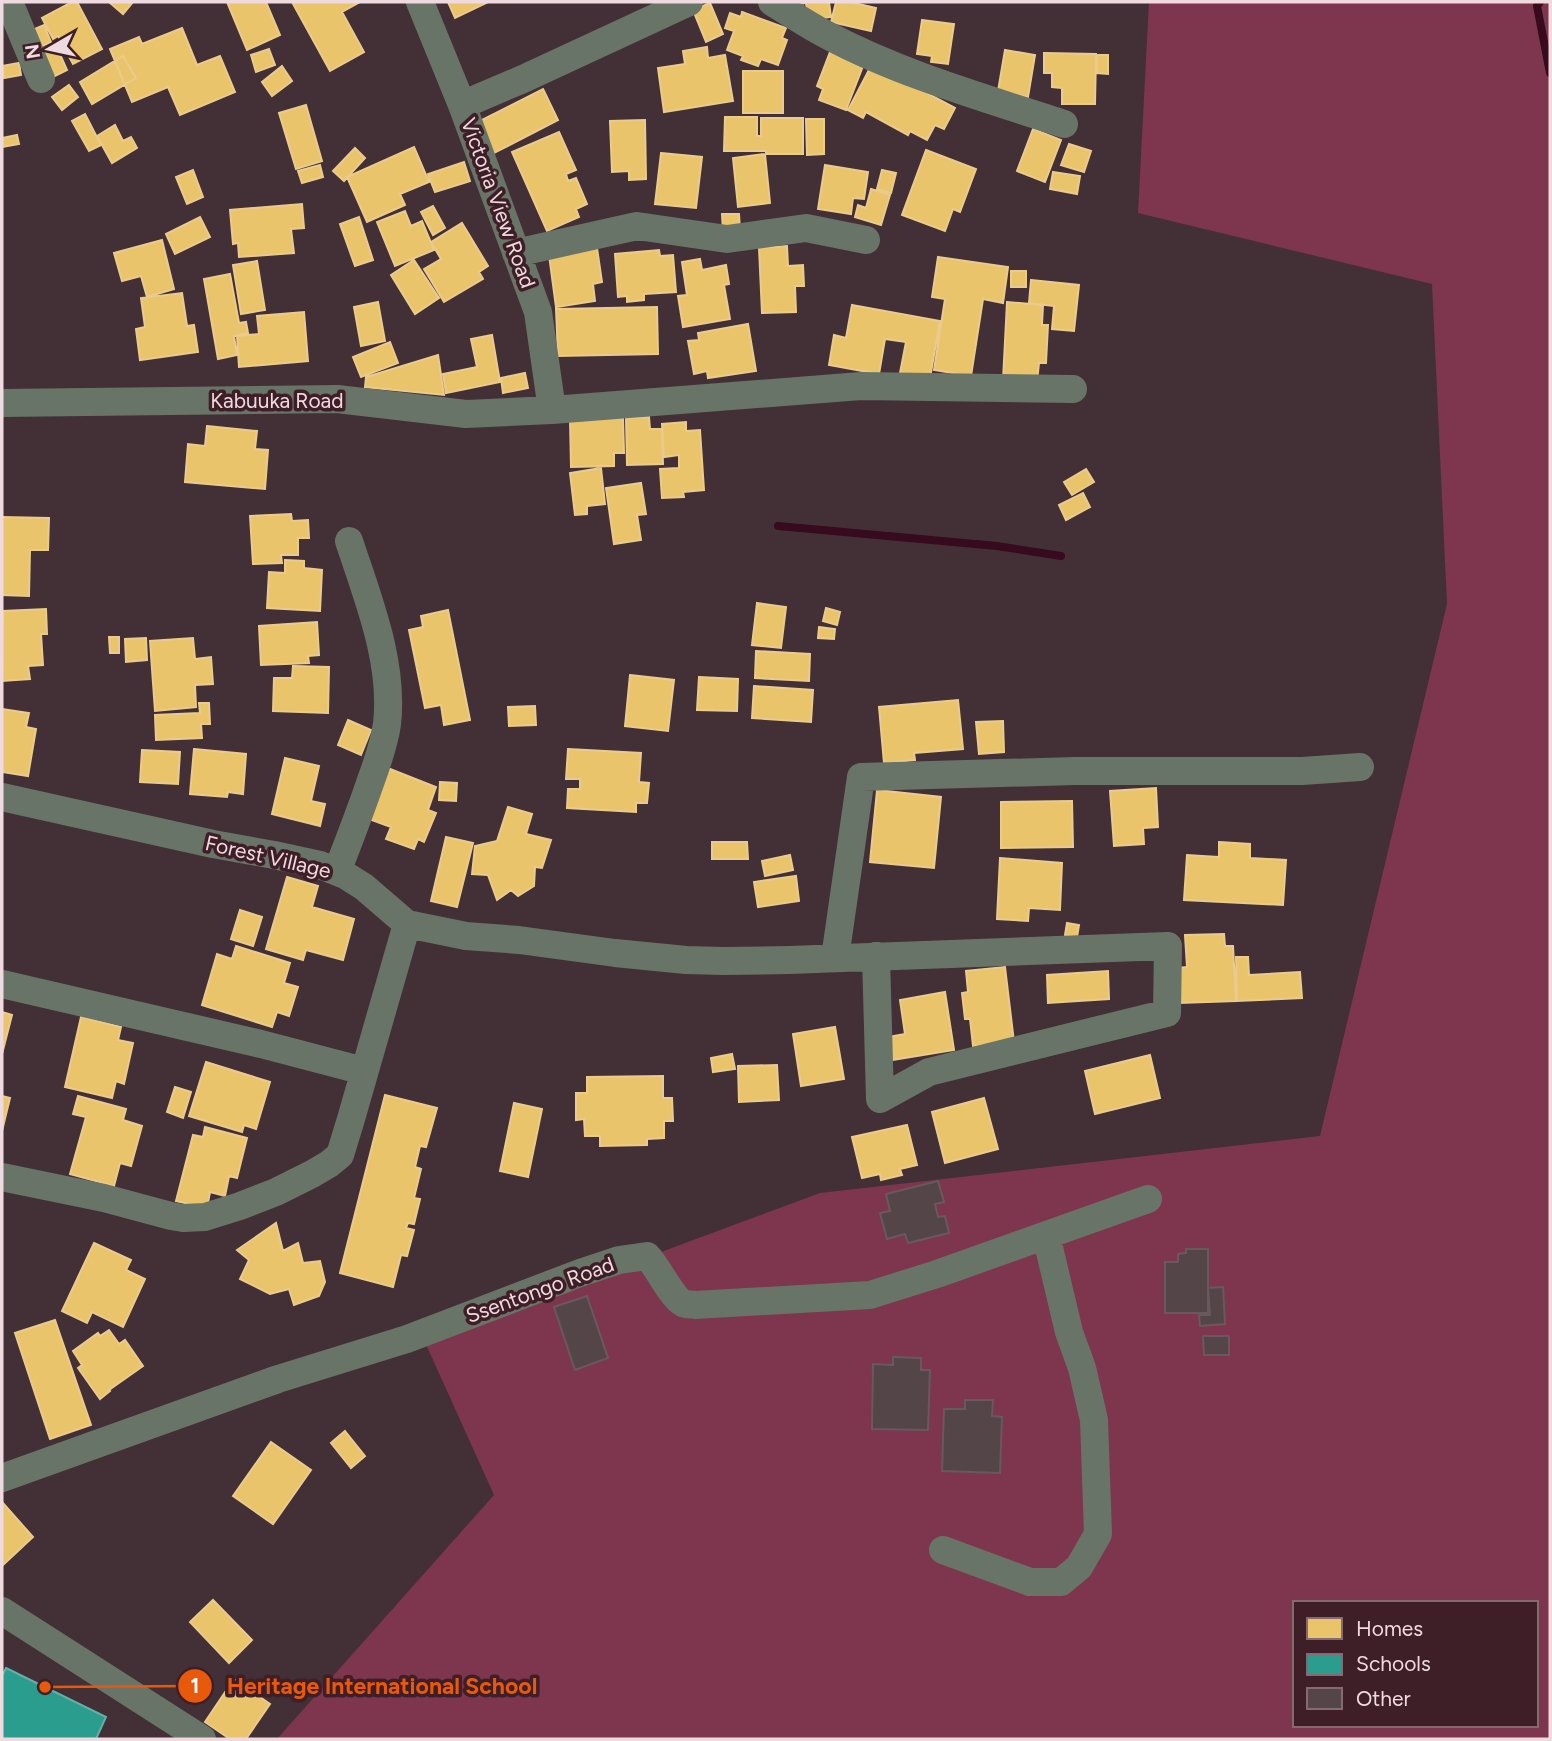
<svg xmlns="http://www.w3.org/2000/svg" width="1552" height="1741" font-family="Figtree,sans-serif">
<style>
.green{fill:#7d364e;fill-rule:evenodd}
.homes{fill:#e9c46a;stroke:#ebcb8d;stroke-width:2}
.schools{fill:#2a9d8f;stroke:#65afa7;stroke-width:2}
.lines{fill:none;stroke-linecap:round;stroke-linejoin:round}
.stream{stroke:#370b1d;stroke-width:8}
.building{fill:#544549;stroke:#68595e;stroke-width:2}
.minor{stroke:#687467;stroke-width:28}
.labels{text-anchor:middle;stroke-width:7;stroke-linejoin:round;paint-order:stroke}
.street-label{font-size:21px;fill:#efdadf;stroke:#3e1f28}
.leader{fill:none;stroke:#e8590c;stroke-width:2.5}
.callout-dot{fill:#e8590c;stroke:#3e1f28;stroke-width:2.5}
.mark-label{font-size:21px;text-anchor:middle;font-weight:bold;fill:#fff}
.callout-label{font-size:23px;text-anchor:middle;font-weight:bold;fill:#e8590c;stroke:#3e1f28;stroke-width:7;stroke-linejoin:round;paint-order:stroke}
</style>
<rect width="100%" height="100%" fill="#423036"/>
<path class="green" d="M1149,2H1550V1739H277L494,1495L424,1340L820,1193L1320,1136L1447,604L1432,284L1138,213ZM1295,1603H1536V1725H1295Z"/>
<path class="homes" d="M72,2H77L102,49L73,64L58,36L53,39L42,18Z
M109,2H133L123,14Z
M227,2H266L280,35L247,50Z
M292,2H360L342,12L364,52L330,71Z
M448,2H488L455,18Z
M792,2H829L831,17L808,20L806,3L792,5Z
M836,2H850L876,8L871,31L831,22Z
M710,3L723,34L706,42L693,10Z
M742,12L786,28L782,38L787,40L778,65L761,59L758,66L741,60L743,56L727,50L734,31L725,28L730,13L741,17Z
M922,20L954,24L948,64L931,62L932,56L917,54Z
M44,25L51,42L33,50L25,33Z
M182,28L197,65L220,56L235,92L180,115L168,87L132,102L110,49L139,37L142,44Z
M55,43L67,70L47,80L34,52Z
M707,47L708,58L725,55L733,101L664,112L658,68L685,64L683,51Z
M269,49L275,65L256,72L251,55Z
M1005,50L1035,55L1028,97L998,91Z
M830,52L863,66L846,110L819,100L823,89L817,86Z
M1044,53L1096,54L1095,104H1062V88L1052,87V73H1044Z
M1097,55H1108V74L1097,73Z
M123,56L136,78L92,104L80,82Z
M19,63L21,75L4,78L2,66Z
M872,64L955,108L944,129L935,125L927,140L910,131L908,135L866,112L863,118L848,110Z
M282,66L292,81L272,96L262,82Z
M743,71H783V113H743Z
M69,85L78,97L62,110L52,97Z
M543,89L558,120L494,153L478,122Z
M306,105L322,161L296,169L279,113Z
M85,114L101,145L89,151L72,121Z
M725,117H757V136H761V118H803V154H766V151H724Z
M806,119H824V154L807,155Z
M645,120L646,179L629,180V171L612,172L610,121Z
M115,125L123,141L131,137L137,148L112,163L97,136Z
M1033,129L1061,140L1045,182L1017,171Z
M559,132L576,170L566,174L568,181L576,178L587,204L576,209L579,217L547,231L512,152Z
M17,135L19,144L2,147V138Z
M1069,144L1091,151L1084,172L1061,165Z
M414,147L429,182L400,194L405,205L367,222L347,177Z
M355,148L365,158L344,181L333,171Z
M926,150L976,169L960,212L953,209L945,231L902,215Z
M661,153L702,157L696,208L655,204Z
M765,154L770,203L738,207L733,158Z
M464,162L470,181L435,192L428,174Z
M320,165L323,177L302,183L298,171Z
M825,165L868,172L864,199L853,198L851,214L818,209Z
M193,170L203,197L187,204L176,177Z
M882,170L896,173L891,193L877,189Z
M1053,172L1080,176L1077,194L1050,189Z
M871,189L890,195L881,225L855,217L858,205L866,208Z
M302,204L304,228L291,229L294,253L239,257L238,243L233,244L230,210Z
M433,206L445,228L433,235L421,212Z
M405,211L411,226L422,221L434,250L395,266L377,222Z
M722,214H739L740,230L723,231Z
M200,217L210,237L175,254L166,234Z
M359,217L373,260L355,266L340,224Z
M462,223L488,266L479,272L483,279L444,302L424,269L441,259L431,242Z
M162,240L174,289L147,297L141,276L122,281L114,253Z
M787,246L788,266L803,265L804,286H795L796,312L762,313L759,248Z
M597,248L602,282L593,284L595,301L556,307L549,255Z
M659,250L660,256L673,255L676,292L644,294V300L627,302V296L618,297L615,254Z
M938,257L1008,267L1003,303L983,299L971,376L934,370L945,299L932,297Z
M700,259L702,270L726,265L729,284L724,285L730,319L683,327L678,296L687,295L682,262Z
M414,260L439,298L415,314L391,275Z
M257,261L265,310L241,314L233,265Z
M1011,271H1026V287H1011Z
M230,274L239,323L246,322L248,333L234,336L237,355L218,359L204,279Z
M1031,280L1079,285L1074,331L1052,329L1054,306L1029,303Z
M182,293L187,326L194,325L198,352L140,360L136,329L145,327L141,298Z
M378,302L385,341L361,346L354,307Z
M1007,302L1043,305L1042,325H1048L1046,363H1039L1037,382L1003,380Z
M852,305L940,321L930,378L900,373L906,342L885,339L879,374L829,365L834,335L846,338Z
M657,307L658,354L558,356L556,309Z
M304,312L308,361L239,367L237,336L259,334L257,316Z
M748,324L756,371L708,378L707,371L694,374L688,341L699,340L698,333Z
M492,335L500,382L446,393L443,374L477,367L471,339Z
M390,342L398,363L361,377L353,357Z
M438,355L444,395L365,387L366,377Z
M525,373L528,388L503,393L501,378Z
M649,417L650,429H662L663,464L627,465L626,418Z
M623,418L624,453H614V466L571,467L570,419Z
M686,422V431L700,430L704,490L683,492L684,497L662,498L660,469L679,468V455L664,457L662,424Z
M207,426L257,431L255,449L268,450L265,489L185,482L188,444L205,446Z
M601,468L605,504L587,506V514L575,515L570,473Z
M1086,469L1094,482L1072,495L1064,482Z
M641,483L646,514L637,515L641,540L614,544L606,488Z
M1083,493L1090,507L1066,520L1059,505Z
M291,514L292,521L308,520L309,538H298V555H281L282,563L253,564L250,516Z
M2,517L49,518L48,550H30L29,596L2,595Z
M285,560L304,561V568L322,570L320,611L267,608L269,572L285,573Z
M757,603L786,607L781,648L752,645Z
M826,608L840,612L837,625L823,621Z
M46,609L47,634H41L43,665L28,666L30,679L2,681L3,611Z
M448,610L470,720L444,725L441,705L425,708L409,630L423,627L421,616Z
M317,622L319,655L308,656L309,663L261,665L259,626Z
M819,627L835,629L834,639L818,638Z
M109,637H119V653H110Z
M146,638L147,660L126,662L125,639Z
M193,638L195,659L211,657L213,684L195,685L196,707L155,711L150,641Z
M756,651L810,654L809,681L755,678Z
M293,666L329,667L328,713L273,711L274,678H292Z
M630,675L674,680L668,731L625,726Z
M699,677L738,679L737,711L697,710Z
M754,686L813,690L811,722L752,718Z
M958,700L963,749L914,753L915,760L884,763L879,707Z
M199,703H209L210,724H201L202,738L156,740L155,715L200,713Z
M535,706L536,725L509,726L508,707Z
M2,709L29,713L26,727L36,729L28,776L2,772Z
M348,720L371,730L361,755L338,745Z
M1003,721L1004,752L979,754L976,722Z
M194,749L246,754L243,794L228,792L227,797L190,794Z
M568,749L641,753L639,782L649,783L647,803H636V812L567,808L568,789H580V779H566Z
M142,750L180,752L178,784L140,782Z
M285,758L319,766L311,801L325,804L320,826L272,814Z
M385,767L436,787L428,810L436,813L424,842L418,839L414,849L386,839L391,827L366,818Z
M440,782L457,783L456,801L439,800Z
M1156,788L1158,827L1143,828L1144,844L1114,846L1110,791Z
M877,790L941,797L934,868L870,862Z
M1072,801L1073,847L1001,848V802Z
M508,807L532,814L526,834L551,840L542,868L535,867L534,886L518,896L511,890L497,900L488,875L472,874L475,846L497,841Z
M446,837L473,843L457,907L431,901Z
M712,842H747L748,859H712Z
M1219,842L1250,844V858L1286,860L1283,905L1184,900L1187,855L1219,857Z
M790,855L793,870L765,876L762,861Z
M1000,858L1062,863L1060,910L1029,908L1028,921L997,919Z
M796,876L799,901L758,907L754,882Z
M287,877L318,886L312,907L354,919L343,960L306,950L303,960L266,949Z
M240,910L262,917L253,946L231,939Z
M1067,923L1079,925L1077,937L1065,935Z
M1224,934L1225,946H1233L1236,1001L1179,1003L1178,968L1187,967L1185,935Z
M236,946L290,963L284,983L298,987L289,1016L277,1012L272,1027L202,1005L217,954L232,959Z
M1236,957H1248L1249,975L1300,972L1302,998L1237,1001Z
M1005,967L1014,1042L973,1046L970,1019H965L962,993L968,992L966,971Z
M1108,971L1109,999L1048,1003L1047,975Z
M945,992L954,1050L892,1060L888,1037L905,1034L900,1000Z
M2,1012L12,1015L2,1054Z
M81,1017L121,1027L118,1040L133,1043L124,1084L116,1081L112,1098L65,1087Z
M835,1027L844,1079L801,1086L793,1034Z
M732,1054L735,1069L713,1072L711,1058Z
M1150,1055L1160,1098L1095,1114L1085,1071Z
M206,1062L270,1082L256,1129L244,1125L242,1132L189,1116Z
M777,1065L779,1100L739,1102L738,1066Z
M663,1076V1098H672L673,1121H664V1138L647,1139V1145L600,1146V1136H585L584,1119L576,1120V1093H587V1077Z
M175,1087L191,1092L183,1118L167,1112Z
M385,1095L437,1108L426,1147L420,1146L415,1167L421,1169L414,1198L420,1199L414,1224L408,1223L406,1228L414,1230L407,1256L401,1255L393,1287L340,1273Z
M2,1096L10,1098L2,1131Z
M78,1096L126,1109L123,1120L142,1126L131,1166L120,1163L114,1186L70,1174L86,1117L73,1114Z
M984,1098L998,1149L945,1163L932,1112Z
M514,1103L542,1109L528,1177L500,1171Z
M907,1125L917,1165L900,1169L902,1175L881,1180L880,1174L862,1178L852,1137Z
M205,1127L247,1138L237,1178L229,1176L225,1196L210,1192L207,1208L176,1201L193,1135L203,1137Z
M276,1223L283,1251L298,1243L303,1263L320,1261L325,1282L319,1296L294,1305L289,1289L270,1294L240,1279L249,1260L237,1250Z
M94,1243L131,1260L126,1270L145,1279L123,1327L92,1312L87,1323L62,1311Z
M55,1320L91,1425L50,1439L15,1333Z
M109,1330L119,1344L125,1340L143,1366L109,1390L110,1391L100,1399L78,1368L82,1365L73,1351L98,1333L100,1336Z
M345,1431L365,1456L351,1468L331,1443Z
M271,1442L311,1470L273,1524L233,1496Z
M2,1502L33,1537L2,1566Z
M213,1600L252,1640L229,1663L190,1622Z
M234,1679L270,1704L246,1739H230L205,1722Z"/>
<path class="schools" d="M6,1668L106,1717L96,1739H2V1676Z"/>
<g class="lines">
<path class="stream" d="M1540,2L1537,6L1550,73
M778,526L997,546L1061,556"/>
</g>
<path class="building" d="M938,1181L944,1202L935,1204L938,1217L945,1216L949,1233L908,1243L905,1234L887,1239L880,1213L890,1211L886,1194Z
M1186,1249H1208V1313H1165V1262H1178V1254L1186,1253Z
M1223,1287L1225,1324L1200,1326L1199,1315H1210L1208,1288Z
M587,1296L608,1358L575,1370L554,1307Z
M1203,1336H1229V1355H1204Z
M893,1357L921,1358V1370H930L928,1430L872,1429L873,1364L893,1365Z
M965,1400H993L992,1416L1002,1417L1000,1473L942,1471L944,1409H965Z"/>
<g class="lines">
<path class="minor" d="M9,2L41,79
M420,2L462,105L538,312L552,410
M772,2C790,13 808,25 827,35C900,74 985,98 1064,124
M462,105L523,79L689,2
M516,253L637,226L727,239L806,228L866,240
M2,403L337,399L466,414L552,410L861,386L1073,389
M2,797L213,844L274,855L320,865L345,875L364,887L407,924L466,936L519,940L615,953L686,960L723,961L789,960L1168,946L1167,1013L929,1072L880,1099L876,956
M337,872C348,843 359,815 369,786C376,766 384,746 387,724C394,662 368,599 349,541
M835,958L861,777L1075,771H1302L1360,767
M2,984L261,1044L364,1071
M2,1177L104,1198L171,1216L183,1218L205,1217L240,1206L276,1192L312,1174L329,1164L340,1155L351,1119L407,924
M2,1478L278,1379L407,1339L580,1273L619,1260L647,1256C658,1267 672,1298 683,1303C686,1305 691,1304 695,1305L870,1295L937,1274L1148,1199
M943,1550L1030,1582H1061L1079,1567L1098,1534L1094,1420L1082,1368L1069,1332L1046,1235
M2,1611L202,1739"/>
</g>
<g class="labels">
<g class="street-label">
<text transform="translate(498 203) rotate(70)" y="7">Victoria View Road</text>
<text x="277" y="408">Kabuuka Road</text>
<text transform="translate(268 857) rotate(13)" y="7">Forest Village</text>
<text transform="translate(540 1290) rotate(-20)" y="7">Ssentongo Road</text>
</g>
</g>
<path class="leader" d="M45 1687L195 1686"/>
<g class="callout-dot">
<circle cx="45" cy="1687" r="7"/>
<circle cx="195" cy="1686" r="18"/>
</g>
<g class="mark-label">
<text x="195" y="1693">1</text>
</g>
<g class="callout-label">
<text x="382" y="1694">Heritage International School</text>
</g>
<rect width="1552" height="1741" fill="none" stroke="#efdadf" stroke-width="7"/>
<rect x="1293" y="1601" width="245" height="126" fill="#3e1f28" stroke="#856a71" stroke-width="2"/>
<rect x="1307" y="1618" width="35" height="21" fill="#e9c46a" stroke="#856a71" stroke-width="2"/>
<text x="1356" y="1636" font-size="21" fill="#efdadf">Homes</text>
<rect x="1307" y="1654" width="35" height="21" fill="#2a9d8f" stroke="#856a71" stroke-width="2"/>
<text x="1356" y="1671" font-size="21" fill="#efdadf">Schools</text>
<rect x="1307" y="1688" width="35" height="21" fill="#544549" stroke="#856a71" stroke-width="2"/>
<text x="1356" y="1706" font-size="21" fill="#efdadf">Other</text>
<g transform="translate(49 49) rotate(261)" stroke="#3e1f28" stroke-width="5" paint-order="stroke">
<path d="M0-5L12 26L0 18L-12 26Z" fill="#efdadf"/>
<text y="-10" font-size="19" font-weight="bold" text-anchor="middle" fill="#efdadf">N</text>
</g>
</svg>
